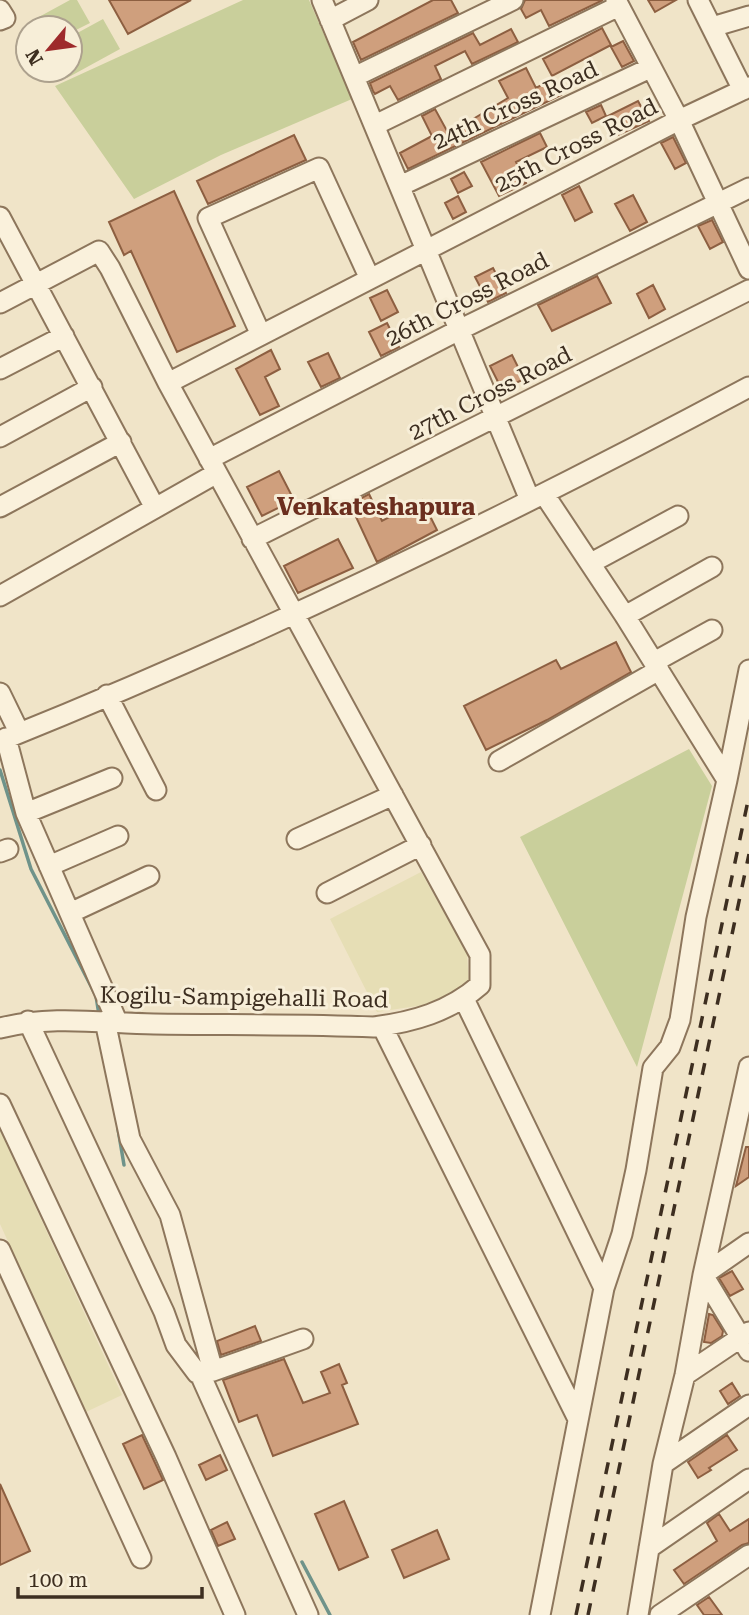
<svg xmlns="http://www.w3.org/2000/svg" width="749" height="1615" font-family="'Roboto Serif',serif">
<style>
.farmland{fill:#e6deb5}
.green{fill:#c9cf9b}
.lines{fill:none;stroke-linecap:round;stroke-linejoin:round}
.stream{stroke:#6f938a;stroke-width:3.5}
.building{fill:#cf9f7d;stroke:#8d5f41;stroke-width:2}
.minor-casing{stroke:#8d765c;stroke-width:23}
.minor{stroke:#faf1dc;stroke-width:19}
.rail{stroke:#3d2e20;stroke-width:3.5;stroke-dasharray:12 12;stroke-linecap:butt}
.labels{text-anchor:middle;stroke-width:6;stroke-linejoin:round;paint-order:stroke}
.street-label{font-size:23px;fill:#3d2e20;stroke:#f7eed8}
.neighbourhood-label{font-size:24px;font-weight:bold;fill:#6b2e1e;stroke:#f7eed8}
</style>
<rect width="100%" height="100%" fill="#f0e4c8"/>
<path class="farmland" d="M421,872L467,953L469,985L424,1005L377,1012L330,919Z
M0,1130L122,1395L86,1412L0,1224Z"/>
<path class="green" d="M70,0H77L90,23L70,33V28H42L37,18Z
M243,0H309L352,99L221,155L134,199L55,86Z
M103,19L120,49L67,78L63,70H70V37Z
M689,749L712,786L637,1067L520,837Z"/>
<g class="lines">
<path class="stream" d="M0,770L31,869L96,996L99,1015
M118,1129L124,1165
M302,1562L330,1615"/>
</g>
<path class="building" d="M109,0H191L128,34Z
M433,0H451L458,13L361,60L353,42Z
M525,0H603L549,26L541,10L526,18L521,9Z
M648,0H676L655,12Z
M602,28L611,45L552,76L543,59Z
M511,29L518,42L472,64L465,51L435,66L441,79L398,100L390,86L375,94L373,91L370,83L473,33L480,45Z
M623,41L634,61L622,67L611,47Z
M526,68L536,88L553,79L561,95L408,169L400,153L432,136L422,116L435,109L447,131L462,124L463,125L508,98L499,81Z
M638,101L649,121L618,135L608,116Z
M601,105L606,116L592,123L586,112Z
M540,133L547,147L516,162L526,183L499,196L481,162Z
M294,135L306,160L208,204L197,181Z
M673,137L686,163L675,169L661,143Z
M464,172L472,186L458,193L451,179Z
M579,186L592,212L575,221L562,195Z
M174,191L235,326L177,352L131,251L124,255L109,222Z
M633,195L647,222L630,231L615,204Z
M458,196L466,212L453,219L445,203Z
M712,220L723,242L710,249L698,226Z
M493,268L506,293L488,302L475,277Z
M597,276L611,303L552,331L538,305Z
M653,285L665,309L649,318L637,294Z
M387,290L398,312L381,321L370,298Z
M387,323L399,347L381,356L369,332Z
M271,350L280,369L265,377L279,406L260,415L236,369Z
M328,353L340,378L321,387L308,362Z
M512,355L524,379L502,390L490,366Z
M279,471L294,500L262,516L247,487Z
M369,494L382,521L422,500L437,530L377,562L350,504Z
M338,539L353,568L298,593L284,566Z
M616,642L631,672L547,720L486,750L464,706L556,660L561,669Z
M746,1147H749V1177L736,1186Z
M732,1271L743,1289L730,1296L719,1278Z
M709,1314L713,1315L723,1331L722,1336L711,1343L704,1342Z
M255,1326L261,1341L221,1355L217,1341Z
M284,1359L303,1403L330,1393L321,1372L339,1364L347,1383L342,1385L358,1424L273,1456L257,1415L239,1422L223,1380Z
M732,1383L740,1396L728,1404L720,1391Z
M142,1435L163,1480L144,1489L123,1444Z
M727,1435L737,1450L709,1468L711,1470L698,1478L688,1462Z
M220,1455L227,1470L206,1480L199,1465Z
M0,1484L30,1551L0,1565Z
M344,1501L368,1557L339,1570L315,1514Z
M719,1514L730,1531L749,1519V1543L742,1545L684,1584L674,1570L717,1541L707,1523Z
M227,1522L235,1539L218,1546L211,1530Z
M437,1530L449,1559L404,1578L392,1550Z
M709,1597L722,1615H704L697,1605Z"/>
<g class="lines">
<defs>
<path id="minor" d="M322,0L530,500
M616,0L679,120L749,269
M698,0L743,90
M0,10L5,18L0,20
M330,20L368,0
M712,27L749,16
M354,77L513,0
M375,125L619,6
M400,186L650,68
M0,217L155,508
M0,303L99,251L110,268L168,383L480,955V985C449,1012 413,1022 374,1027C301,1024 227,1025 154,1024C100,1023 53,1015 0,1028
M261,335L208,218L319,168L370,279
M0,369L64,336
M168,383L679,120L749,87
M0,437L92,387
M209,459L459,330L749,188
M544,494L625,616L727,780L749,670
M0,507L121,442
M252,539L749,290
M591,563L678,516
M0,596L217,473
M625,616L712,567
M654,662L712,630
M0,693L19,732
M107,695L156,790
M6,738L26,813L117,1021
M0,741C256,638 506,517 749,387
M499,761L659,670
M26,813L112,778
M297,839L393,795
M0,852L8,849
M49,866L118,836
M327,893L421,845
M70,913L149,876
M464,999L604,1288L540,1615
M28,1021L164,1312L176,1345L197,1373L213,1371L170,1215L130,1139L105,1021
M382,1026L578,1419
M0,1104L166,1457L235,1615
M749,1243L703,1275L749,1351
M0,1250L141,1558
M604,1288L622,1234L636,1170L653,1068L670,1047L680,1020L696,917L727,780
M213,1371L303,1339
M200,1374L308,1615
M685,1375L749,1332
M663,1464L749,1405
M649,1548L749,1479
M638,1615L663,1464L685,1375L703,1275L749,1067
M660,1615L749,1555"/>
</defs>
<use href="#minor" class="minor-casing"/>
<use href="#minor" class="minor"/>
<path class="rail" d="M576,1615L749,796
M588,1615L749,854"/>
</g>
<g class="labels">
<g class="street-label">
<text transform="translate(515 105) rotate(-25)" y="8">24th Cross Road</text>
<text transform="translate(576 145) rotate(-27)" y="8">25th Cross Road</text>
<text transform="translate(467 299) rotate(-27)" y="8">26th Cross Road</text>
<text transform="translate(490 393) rotate(-27)" y="8">27th Cross Road</text>
<text transform="translate(244 997) rotate(1)" y="8">Kogilu-Sampigehalli Road</text>
</g>
<g class="neighbourhood-label">
<text x="376" y="515">Venkateshapura</text>
</g>
</g>
<g transform="translate(49 49) rotate(241)"><circle r="33" fill="#f7eed8" stroke="#ada18e" stroke-width="2"/>
<path d="M0-5L12 26L0 18L-12 26Z" fill="#9e2a2b"/>
<text y="-10" font-size="19" font-weight="bold" text-anchor="middle" fill="#3d2e20">N</text>
</g>
<path d="M18 1587v10h184v-10" fill="none" stroke="#3d2e20" stroke-width="3.5"/>
<text x="28" y="1587" font-size="21" fill="#3d2e20" stroke="#f7eed8" stroke-width="5" paint-order="stroke">100 m</text>
</svg>
